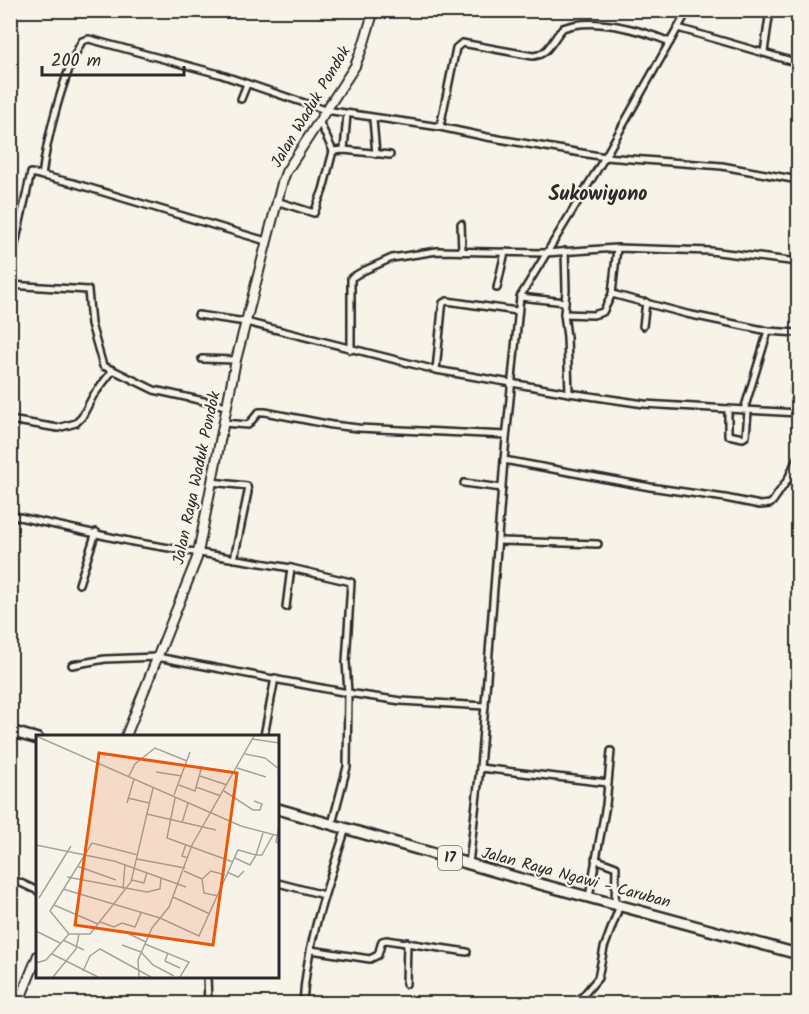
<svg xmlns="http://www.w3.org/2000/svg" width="809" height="1014" viewBox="0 0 809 1014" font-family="Kalam,sans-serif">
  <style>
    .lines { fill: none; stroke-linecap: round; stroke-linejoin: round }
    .street-casing { stroke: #2b2b2b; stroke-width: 10 }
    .secondary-casing { stroke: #2b2b2b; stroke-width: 12 }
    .highway-casing { stroke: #2b2b2b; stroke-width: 14 }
    .street { stroke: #f7f3e8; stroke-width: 5 }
    .secondary { stroke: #f7f3e8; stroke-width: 8 }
    .highway { stroke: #f7f3e8; stroke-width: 9 }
    .labels { text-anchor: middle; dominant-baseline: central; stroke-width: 4.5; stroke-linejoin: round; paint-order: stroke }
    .shield { fill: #f7f3e8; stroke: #686764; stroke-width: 1.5 }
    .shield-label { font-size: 15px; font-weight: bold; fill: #2b2b2b }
    .street-label { font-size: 16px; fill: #2b2b2b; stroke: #f7f3e8 }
    .quarter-label { font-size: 20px; font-weight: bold; fill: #2b2b2b; stroke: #f7f3e8 }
    .inset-road { fill: none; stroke: #a5a39c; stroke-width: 1.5 }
    .view { fill: #e8590c; fill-opacity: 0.15; stroke: #e8590c; stroke-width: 3 }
    .inset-edge { fill: none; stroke: #2b2b2b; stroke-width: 3 }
  </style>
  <rect width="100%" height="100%" fill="#f7f3e8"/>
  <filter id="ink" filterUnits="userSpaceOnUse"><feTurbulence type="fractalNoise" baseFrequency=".0167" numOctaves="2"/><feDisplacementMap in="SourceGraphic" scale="12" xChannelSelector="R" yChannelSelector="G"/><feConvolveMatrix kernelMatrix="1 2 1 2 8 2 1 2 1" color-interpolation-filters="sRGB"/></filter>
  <g filter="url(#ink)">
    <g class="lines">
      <!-- street casing -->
      <g class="street-casing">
        <g id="street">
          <polyline points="678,28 798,63"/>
          <polyline points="764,52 770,10"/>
          <polyline points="241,99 247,84"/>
          <polyline points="373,119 376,154"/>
          <polyline points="319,121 333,151 344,150 390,155"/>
          <path d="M440 127 456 48 462 43 533 56C550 54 552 39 563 28 593 16 641 30 670 42"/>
          <polyline points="344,150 347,114"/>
          <path d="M42 176C47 137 63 75 82 41L89 39 219 74 325 110 440 127 487 137 605 157 722 166 798 180"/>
          <polyline points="276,201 314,213 323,190 333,151"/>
          <polyline points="461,224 462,251"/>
          <polyline points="565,251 566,290 564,314 567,337 569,393"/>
          <polyline points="10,267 31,173 73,183 266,241"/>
          <polyline points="10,285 88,290 91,324 103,366 113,370 93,396 82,417 76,423 58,428 10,420"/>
          <polyline points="497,288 505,252"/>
          <polyline points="612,294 687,314 768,331 798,333"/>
          <polyline points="520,297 565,302"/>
          <polyline points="564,314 593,315 603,312 612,294 617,248"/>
          <polyline points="198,315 246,322 436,370 569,393 644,404 798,413"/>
          <polyline points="643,326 646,302"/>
          <polyline points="351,350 351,278 363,271 392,258 437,251 545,253 617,248 710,251 798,262"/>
          <polyline points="202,359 236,360"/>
          <polyline points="113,370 154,390 226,406"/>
          <polyline points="436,370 442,309 443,303 447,301 517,311"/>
          <polyline points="795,385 794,391 798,393"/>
          <polyline points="728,409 728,435 743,438 746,436 748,411"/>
          <polyline points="744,410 768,331"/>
          <polyline points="223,423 248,425 259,412 265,412 332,425 358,428 506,435"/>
          <polyline points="504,460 650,487 725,498 760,505 770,504 773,501 788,479 798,456"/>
          <polyline points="212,482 247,486 248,492 234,559"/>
          <polyline points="464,483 502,488"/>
          <polyline points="10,515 133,542 291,568 351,582 346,662 348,693 347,767 332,824"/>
          <polyline points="498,541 598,544"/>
          <polyline points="79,584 96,532"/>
          <polyline points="286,607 291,568"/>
          <polyline points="72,665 105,659 157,657 348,693 401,701 485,706"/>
          <polyline points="264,736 275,678"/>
          <polyline points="480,768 608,783"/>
          <polyline points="595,859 616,867 615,904"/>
          <polyline points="469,864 480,768 504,460 520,297 605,157 688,10"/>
          <polyline points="10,878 38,891"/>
          <polyline points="278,883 324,895"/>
          <polyline points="589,897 606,805 611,751"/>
          <polyline points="311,950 370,959 378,955 382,941 386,940 467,952"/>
          <polyline points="207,976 208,1004"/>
          <polyline points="406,984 407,942"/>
          <path d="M303 1004C306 943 328 885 346 828"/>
          <polyline points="576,1004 598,978 604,948 620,905"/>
        </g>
      </g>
      <!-- secondary casing -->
      <g class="secondary-casing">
        <g id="secondary">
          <polyline points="126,736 197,558 236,360 282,183 286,172 355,66 363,46 374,10"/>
          <polyline points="18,1004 38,955"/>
        </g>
      </g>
      <!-- highway casing -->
      <g class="highway-casing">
        <g id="highway">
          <polyline points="10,731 38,739"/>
          <polyline points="278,809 518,878 798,954"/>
        </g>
      </g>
      <!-- street -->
      <use href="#street" class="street"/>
      <!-- secondary -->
      <use href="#secondary" class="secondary"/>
      <!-- highway -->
      <use href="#highway" class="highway"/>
    </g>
  </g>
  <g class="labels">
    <!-- shield labels -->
    <rect class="shield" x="438" y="846" width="24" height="24" rx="4.5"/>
    <g class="shield-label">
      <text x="450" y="858">17</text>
    </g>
    <!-- street labels -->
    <g class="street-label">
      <text transform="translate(311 107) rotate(-59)">Jalan Waduk Pondok</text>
      <text transform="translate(197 478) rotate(-78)">Jalan Raya Waduk Pondok</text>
      <text transform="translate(576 878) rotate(15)">Jalan Raya Ngawi - Caruban</text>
    </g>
    <!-- quarter labels -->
    <g class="quarter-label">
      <text x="598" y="195">Sukowiyono</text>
    </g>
  </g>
  <!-- overview -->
  <g transform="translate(36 735)">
    <rect width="243" height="243" fill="#f7f3e8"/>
    <path class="inset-road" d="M0 1 205 91 243 101M216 4 243 8M209 19 229 23 243 34M201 33 230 42M120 37 146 41M93 41 99 29 119 13 151 26M164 41 191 50M143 50 159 56 166 31M160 52 185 61M188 56 217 75H224L226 69 218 66M138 60 154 17M92 63 113 68M139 63 131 103 197 127M91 68 98 44M111 79 180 95M146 88 152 68M243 92 240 107 243 109M150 109 146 121 152 123M0 110 78 126 150 152M199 123 214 130 220 120H226L237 100M101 124 149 133M41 131 80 145M148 136 166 144M191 137 202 142 208 136M31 142 111 157 124 154 125 142M96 145 108 148 111 137M27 154 124 183 163 201 202 115 220 120 227 98M87 154 89 129M182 161 168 158 166 144 175 136 189 140M137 162 174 179M3 163 35 111M18 170 62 189M64 187 78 192 86 188 99 192 105 178M0 196 24 208M33 199 14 176 56 108 102 120M93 199 110 207M27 205 48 215M109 209 153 227 144 242M86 210 105 217 117 230 138 241M132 218 129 226 144 233M16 219 62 242M0 228 10 225 33 199H54L95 147 117 53M47 236 54 221 64 214 115 242M17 242 40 214 43 199M103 242 102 225 116 193 133 172 156 110 218 1"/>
    <path class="view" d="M63 18 201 38 177 210 39 190Z"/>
    <rect width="243" height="243" class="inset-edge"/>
  </g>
  <!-- margin -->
  <rect width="809" height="1014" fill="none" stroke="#f7f3e8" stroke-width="36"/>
  <rect x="18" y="18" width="773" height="978" fill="none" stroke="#2b2b2b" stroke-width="2" filter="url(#ink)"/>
  <!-- scale -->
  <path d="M42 66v9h142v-9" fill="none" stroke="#2b2b2b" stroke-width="3"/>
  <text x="51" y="66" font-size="18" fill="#2b2b2b" stroke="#f7f3e8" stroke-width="4.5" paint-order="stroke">200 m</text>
</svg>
